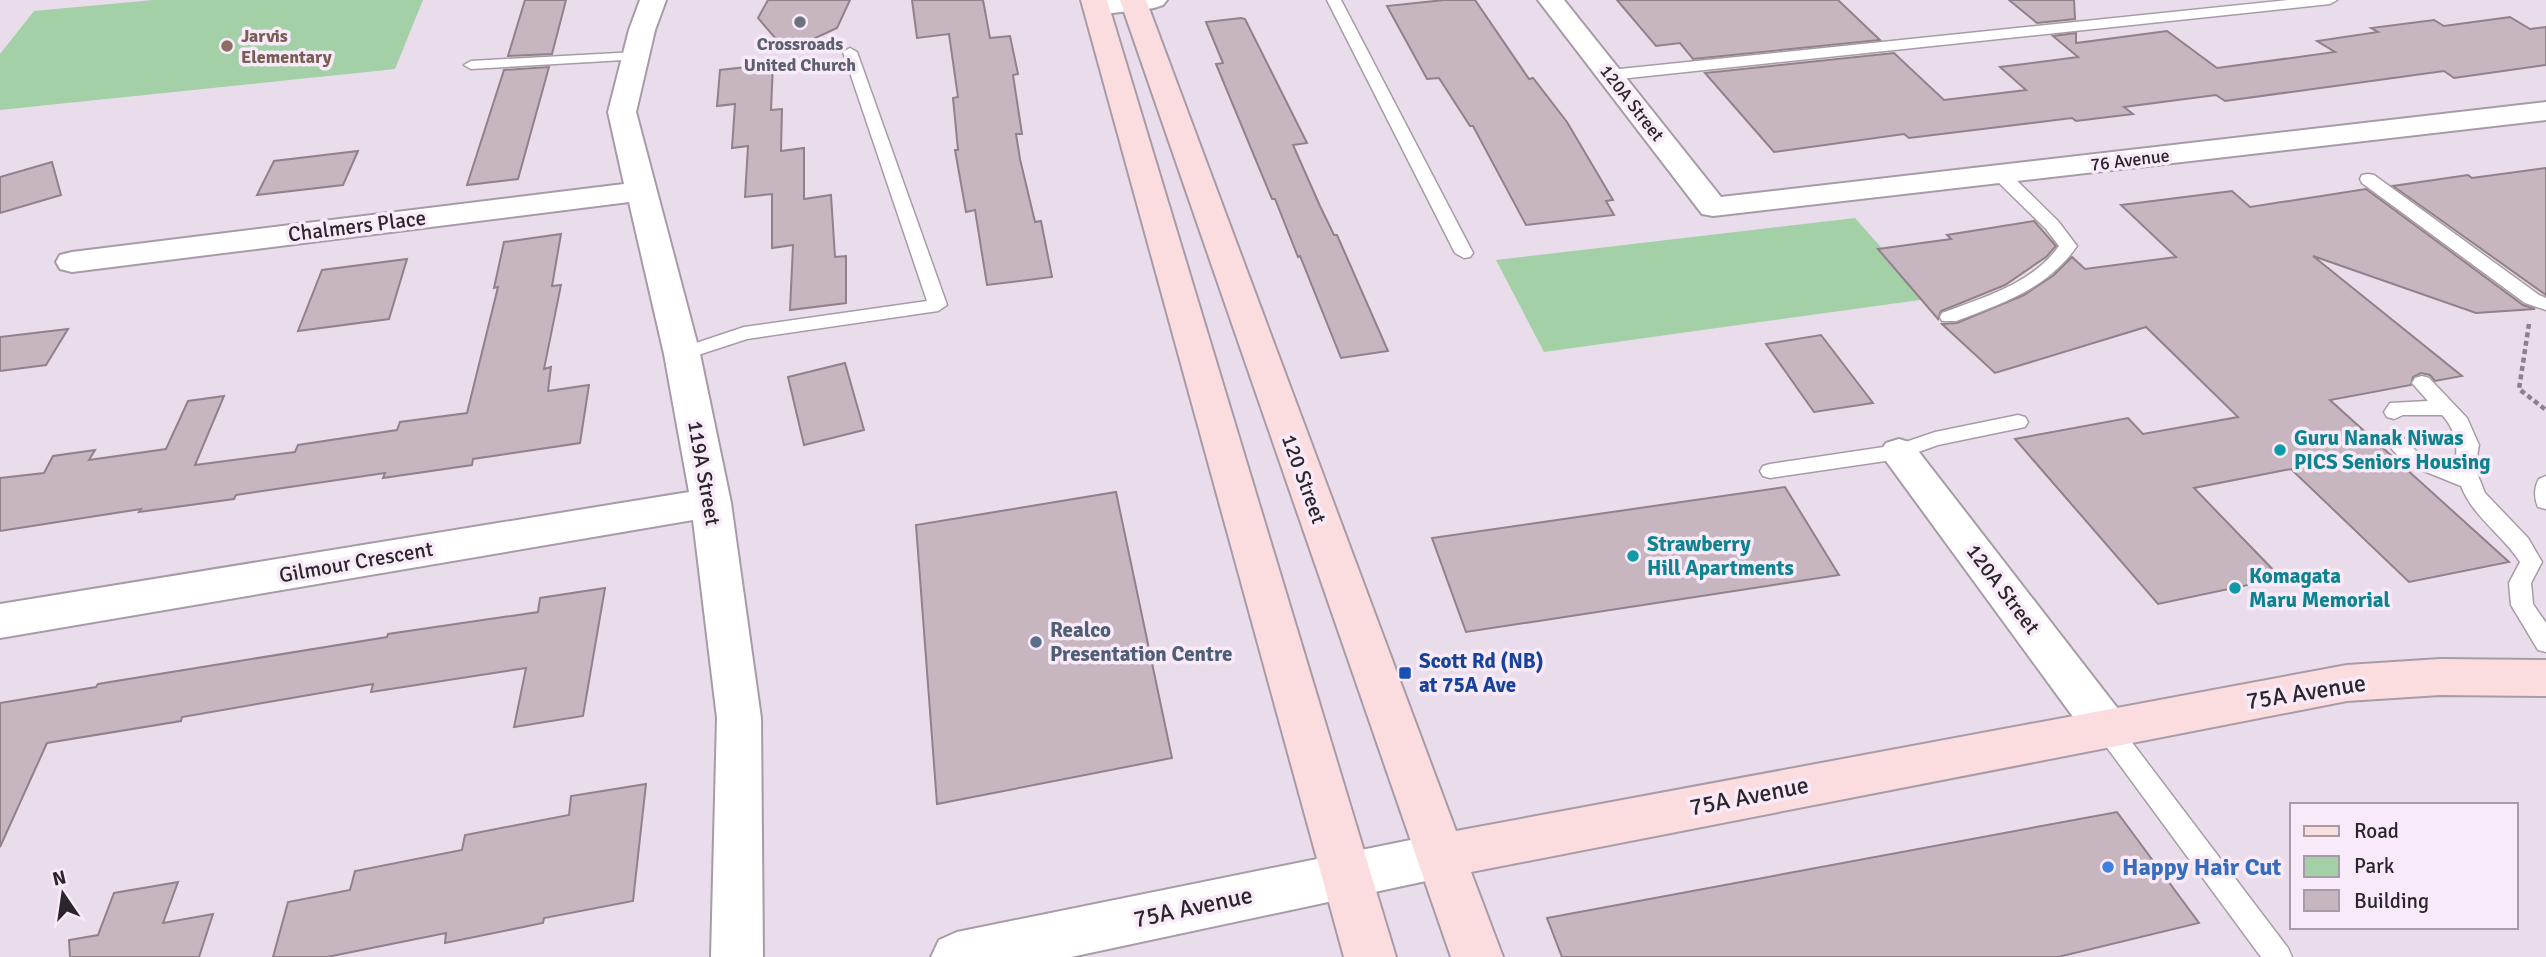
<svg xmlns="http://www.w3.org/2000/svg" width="2546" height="957" viewBox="0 0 2546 957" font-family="Signika,sans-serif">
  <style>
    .green { fill: #a3d0a7 }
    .building { fill: #c7b5bf; stroke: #918189; stroke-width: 2 }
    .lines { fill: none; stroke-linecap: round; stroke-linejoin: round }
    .lane-casing { stroke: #a89ba8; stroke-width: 3 }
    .street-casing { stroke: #a89ba8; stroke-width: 4 }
    .secondary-casing { stroke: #a89ba8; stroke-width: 4 }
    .path { stroke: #8a818a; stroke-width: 4.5; stroke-dasharray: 5 3.5; stroke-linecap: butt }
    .lane { fill: #fff; fill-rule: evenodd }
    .street { fill: #fff; fill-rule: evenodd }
    .secondary { fill: #fbdddf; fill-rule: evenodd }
    .worship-dot { fill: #6b7280; stroke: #f8eaf8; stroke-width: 2.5 }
    .education-dot { fill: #8d6e63; stroke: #f8eaf8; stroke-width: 2.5 }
    .culture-dot { fill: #0f9aa8; stroke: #f8eaf8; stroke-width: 2.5 }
    .service-dot { fill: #5c6f8a; stroke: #f8eaf8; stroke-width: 2.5 }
    .transit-dot { fill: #1a4fb4; stroke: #f8eaf8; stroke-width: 2.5 }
    .shop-dot { fill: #3f7fe0; stroke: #f8eaf8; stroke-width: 2.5 }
    .labels { text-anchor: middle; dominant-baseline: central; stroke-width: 7; stroke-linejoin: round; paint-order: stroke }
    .far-education-label { font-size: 18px; font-weight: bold; fill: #785e54; stroke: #f8eaf8; text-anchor: start }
    .far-worship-label { font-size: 18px; font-weight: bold; fill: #5b616d; stroke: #f8eaf8 }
    .far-street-label { font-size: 18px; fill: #2b262b; stroke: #f8eaf8 }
    .street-label { font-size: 21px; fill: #2b262b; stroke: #f8eaf8 }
    .culture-label { font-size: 21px; font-weight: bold; fill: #0d838f; stroke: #f8eaf8; text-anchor: start }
    .service-label { font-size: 21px; font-weight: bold; fill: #4e5e75; stroke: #f8eaf8; text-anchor: start }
    .transit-label { font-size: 21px; font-weight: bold; fill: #164399; stroke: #f8eaf8; text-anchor: start }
    .near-street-label { font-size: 24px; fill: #2b262b; stroke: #f8eaf8 }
    .near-shop-label { font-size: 24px; font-weight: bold; fill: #366cbe; stroke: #f8eaf8; text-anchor: start }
  </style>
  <rect width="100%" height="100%" fill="#eaddeb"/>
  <!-- green -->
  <g class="green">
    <polygon points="153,0 423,0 395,69 0,110 0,54 34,11"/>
    <polygon points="1855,218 1927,299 1544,352 1496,260"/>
  </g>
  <!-- building -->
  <g class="building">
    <polygon points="525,0 566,0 552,54 508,56"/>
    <polygon points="768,0 850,0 837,28 811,40 782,46 758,18"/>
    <polygon points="912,0 983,0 990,38 1010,36 1018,74 1013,75 1022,134 1016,134 1020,159 1035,222 1041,221 1052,277 987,285 975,210 966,212 955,150 958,150 953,98 958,97 949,34 917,38"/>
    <polygon points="1444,0 1475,0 1529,79 1533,78 1567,122 1613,200 1606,201 1614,215 1526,225 1473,126 1470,126 1439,78 1427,79 1387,6"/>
    <polygon points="1617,0 1838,0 1880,40 1693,59 1680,43 1656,46"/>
    <polygon points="2009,0 2074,0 2075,19 2037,23"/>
    <polygon points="2510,17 2530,29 2546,27 2546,65 2454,78 2444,71 2225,101 2216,95 2124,107 2133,114 2076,121 2072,118 1909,138 1904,134 1774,152 1705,73 1894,53 1944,100 2026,90 2000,67 2078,57 2053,36 2076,33 2076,43 2167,31 2217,68 2335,52 2317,41 2378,32 2371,28 2434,20 2444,26"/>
    <polygon points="1241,18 1245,19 1307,143 1293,145 1320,206 1334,235 1337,235 1388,351 1341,358 1300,256 1298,257 1275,199 1272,199 1216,64 1223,63 1206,22"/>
    <polygon points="773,64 771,110 782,109 781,151 804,148 804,199 831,195 835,257 846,256 846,303 790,310 793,245 772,248 772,194 745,197 748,146 732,148 735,104 717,106 720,70"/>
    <polygon points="549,67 518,179 467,185 504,70"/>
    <polygon points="358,151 343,185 257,195 274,161"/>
    <polygon points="52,162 61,195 0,213 0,177"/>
    <polygon points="2546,168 2546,295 2393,186 2468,175 2472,178"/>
    <polygon points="2366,189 2523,305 2535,309 2476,313 2313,256 2462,376 2435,381 2430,375 2421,373 2413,377 2411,385 2330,400 2509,562 2409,582 2291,469 2194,488 2281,578 2158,604 2015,439 2128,418 2143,434 2238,417 2146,327 1995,373 1942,324 1957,323 2024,295 2054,275 2072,257 2085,269 2176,257 2121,205 2232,191 2250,207"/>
    <polygon points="2034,221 2056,246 2046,257 2005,285 1941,311 1938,319 1878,249 1951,239 1947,235"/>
    <polygon points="561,234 552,286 561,285 544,369 551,367 548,391 589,385 580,443 473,459 472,465 383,478 385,473 236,495 234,499 139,512 141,509 0,531 0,478 44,473 53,456 95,450 89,460 166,449 188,401 224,396 195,465 295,452 298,445 397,430 400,422 467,413 498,287 494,288 504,242"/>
    <polygon points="407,259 389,319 298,331 322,270"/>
    <polygon points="68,329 46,365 0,371 0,337"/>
    <polygon points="1821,335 1873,403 1814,412 1766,344"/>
    <polygon points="845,363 864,430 804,445 788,377"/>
    <polygon points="1785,487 1839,575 1466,632 1432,538"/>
    <polygon points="1116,492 1172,758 937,804 916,525"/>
    <polygon points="605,588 583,716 514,727 526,668 371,692 373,684 182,717 181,721 47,743 0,847 0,703 96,687 98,684 387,637 388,634 538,612 540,598"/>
    <polygon points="646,784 633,901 544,918 543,923 445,943 446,933 327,957 273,957 288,902 350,890 355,871 462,850 465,835 569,815 571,796"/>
    <polygon points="2117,812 2199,923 2058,957 1562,957 1547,918"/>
    <polygon points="178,882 163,923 213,914 199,957 70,957 69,940 98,935 114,893"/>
  </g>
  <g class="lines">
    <!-- lane casing -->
    <g class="lane-casing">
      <g id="lane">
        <polygon points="1327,0 1341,0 1473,253 1470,257 1464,258 1455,253"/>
        <polygon points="2289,0 2337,0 2330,4 1610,80 1602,75 1610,70"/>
        <polygon points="850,48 857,52 947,305 938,311 747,339 689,358 675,358 672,354 675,350 744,327 927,301 843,52"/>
        <polygon points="636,52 643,56 641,59 471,69 464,65 471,61"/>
        <path d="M2001 170 2007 171 2058 221 2077 246C2047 289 2003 303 1956 321H1942L1940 317 1942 313C1984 297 2032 284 2059 246L2046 229 1995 179 1993 175 1995 171Z"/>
        <polygon points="2368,174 2374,175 2539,295 2546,298 2546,310 2525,303 2362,183 2360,179 2362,175"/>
        <path d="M2422 376 2429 378 2467 418 2479 445 2475 468 2485 493 2528 538 2542 562 2531 583 2533 604 2546 623V652L2538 650 2511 605 2509 583 2520 562C2503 535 2473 517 2461 486L2404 463 2385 441 2388 436H2402L2418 453 2455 467C2458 447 2457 431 2442 415H2403L2394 419 2387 417 2384 412 2390 403 2428 401 2412 383 2415 378Z"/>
        <polygon points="2018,415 2025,417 2028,422 2025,427 1938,445 1899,459 1770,478 1763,476 1760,471 1763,466 1770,464 1897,445 1935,432"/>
        <path d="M2546 476V509L2538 507C2534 498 2534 487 2539 479Z"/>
        <polygon points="2106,717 2115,720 2288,948 2292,957 2261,957 2097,734 2094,727 2097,720"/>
      </g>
    </g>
    <!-- street casing -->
    <g class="street-casing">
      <g id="street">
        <polygon points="640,0 666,0 655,30 636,112 700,354 731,503 761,718 763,957 711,957 717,718 693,520 0,638 0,604 689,492 664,354 629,202 72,272 60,269 56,262 60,255 72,252 624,184 608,112 629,30"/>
        <polygon points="1093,0 1167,0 1163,5 1154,8 1096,15 1087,13 1083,7 1087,1"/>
        <polygon points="1538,0 1564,0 1721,197 2546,102 2546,120 1713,216 1702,214"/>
        <polygon points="1899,439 1912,443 2122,714 2129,727 2122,740 2106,746 2090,740 1886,461 1880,452 1886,443"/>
        <polygon points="1440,834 1457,840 1464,856 1457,872 1440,878 1071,957 931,957 939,940 957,932"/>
      </g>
    </g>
    <!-- secondary casing -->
    <g class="secondary-casing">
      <g id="secondary">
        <polygon points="1081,0 1107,0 1396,957 1344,957"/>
        <polygon points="1120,0 1146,0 1456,831 2347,665 2440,659 2546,660 2546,696 2440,695 2347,701 1471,872 1503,957 1451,957"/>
      </g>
    </g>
    <!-- path -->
    <polyline class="path" points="2529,324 2519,389 2546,410"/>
    <!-- lane -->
    <use href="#lane" class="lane"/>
    <!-- street -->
    <use href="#street" class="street"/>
    <!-- secondary -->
    <use href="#secondary" class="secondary"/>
  </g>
  <!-- markers -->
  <circle class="worship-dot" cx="800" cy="22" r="7"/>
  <circle class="education-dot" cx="227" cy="46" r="7"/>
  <g class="culture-dot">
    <circle cx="2280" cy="450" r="7"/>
    <circle cx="1633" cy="556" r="7"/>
    <circle cx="2235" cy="588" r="7"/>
  </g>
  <circle class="service-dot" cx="1036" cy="642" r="7"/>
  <rect class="transit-dot" x="1398" y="666" width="14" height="14" rx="3.5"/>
  <circle class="shop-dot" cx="2108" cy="867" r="7"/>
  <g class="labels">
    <!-- far-education labels -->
    <g class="far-education-label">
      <text x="241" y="36">Jarvis<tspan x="241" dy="21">Elementary</tspan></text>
    </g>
    <!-- far-worship labels -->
    <g class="far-worship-label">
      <text x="800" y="44">Crossroads<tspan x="800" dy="21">United Church</tspan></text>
    </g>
    <!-- far-street labels -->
    <g class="far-street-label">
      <text transform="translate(1632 103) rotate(52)">120A Street</text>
      <text transform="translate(2130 160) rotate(-7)">76 Avenue</text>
    </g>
    <!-- street labels -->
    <g class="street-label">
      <text transform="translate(357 226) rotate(-7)">Chalmers Place</text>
      <text transform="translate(704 473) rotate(80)">119A Street</text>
      <text transform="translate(1304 479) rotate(70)">120 Street</text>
      <text transform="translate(356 562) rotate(-10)">Gilmour Crescent</text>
      <text transform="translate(2003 589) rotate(53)">120A Street</text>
    </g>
    <!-- culture labels -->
    <g class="culture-label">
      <text x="2294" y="438">Guru Nanak Niwas<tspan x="2294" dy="24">PICS Seniors Housing</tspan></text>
      <text x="1647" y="544">Strawberry<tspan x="1647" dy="24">Hill Apartments</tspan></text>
      <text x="2249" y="576">Komagata<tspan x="2249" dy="24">Maru Memorial</tspan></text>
    </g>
    <!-- service labels -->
    <g class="service-label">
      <text x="1050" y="630">Realco<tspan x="1050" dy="24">Presentation Centre</tspan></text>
    </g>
    <!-- transit labels -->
    <g class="transit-label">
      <text x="1419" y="661">Scott Rd (NB)<tspan x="1419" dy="24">at 75A Ave</tspan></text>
    </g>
    <!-- near-street labels -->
    <g class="near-street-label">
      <text transform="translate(2306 692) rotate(-9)">75A Avenue</text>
      <text transform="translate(1749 796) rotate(-11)">75A Avenue</text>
      <text transform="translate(1193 907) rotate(-12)">75A Avenue</text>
    </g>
    <!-- near-shop labels -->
    <g class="near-shop-label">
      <text x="2122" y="867">Happy Hair Cut</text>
    </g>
  </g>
  <!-- legend -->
  <rect x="2290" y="803" width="228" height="126" fill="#f8eaf8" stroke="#a69ca6" stroke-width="2"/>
  <rect x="2304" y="826" width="35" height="10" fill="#fbdddf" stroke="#a69ca6" stroke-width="2"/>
  <text x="2354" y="838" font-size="21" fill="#2b262b">Road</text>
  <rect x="2304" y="856" width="35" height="21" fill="#a3d0a7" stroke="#a69ca6" stroke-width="2"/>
  <text x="2354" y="873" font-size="21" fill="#2b262b">Park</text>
  <rect x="2304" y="890" width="35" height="21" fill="#c7b5bf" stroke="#a69ca6" stroke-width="2"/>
  <text x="2354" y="908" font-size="21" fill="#2b262b">Building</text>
  <!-- north arrow -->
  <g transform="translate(63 894) rotate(347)" stroke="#f8eaf8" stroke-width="5" paint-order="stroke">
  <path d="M0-5L12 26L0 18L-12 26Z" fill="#2b262b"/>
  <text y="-10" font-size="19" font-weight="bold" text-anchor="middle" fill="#2b262b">N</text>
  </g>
</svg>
